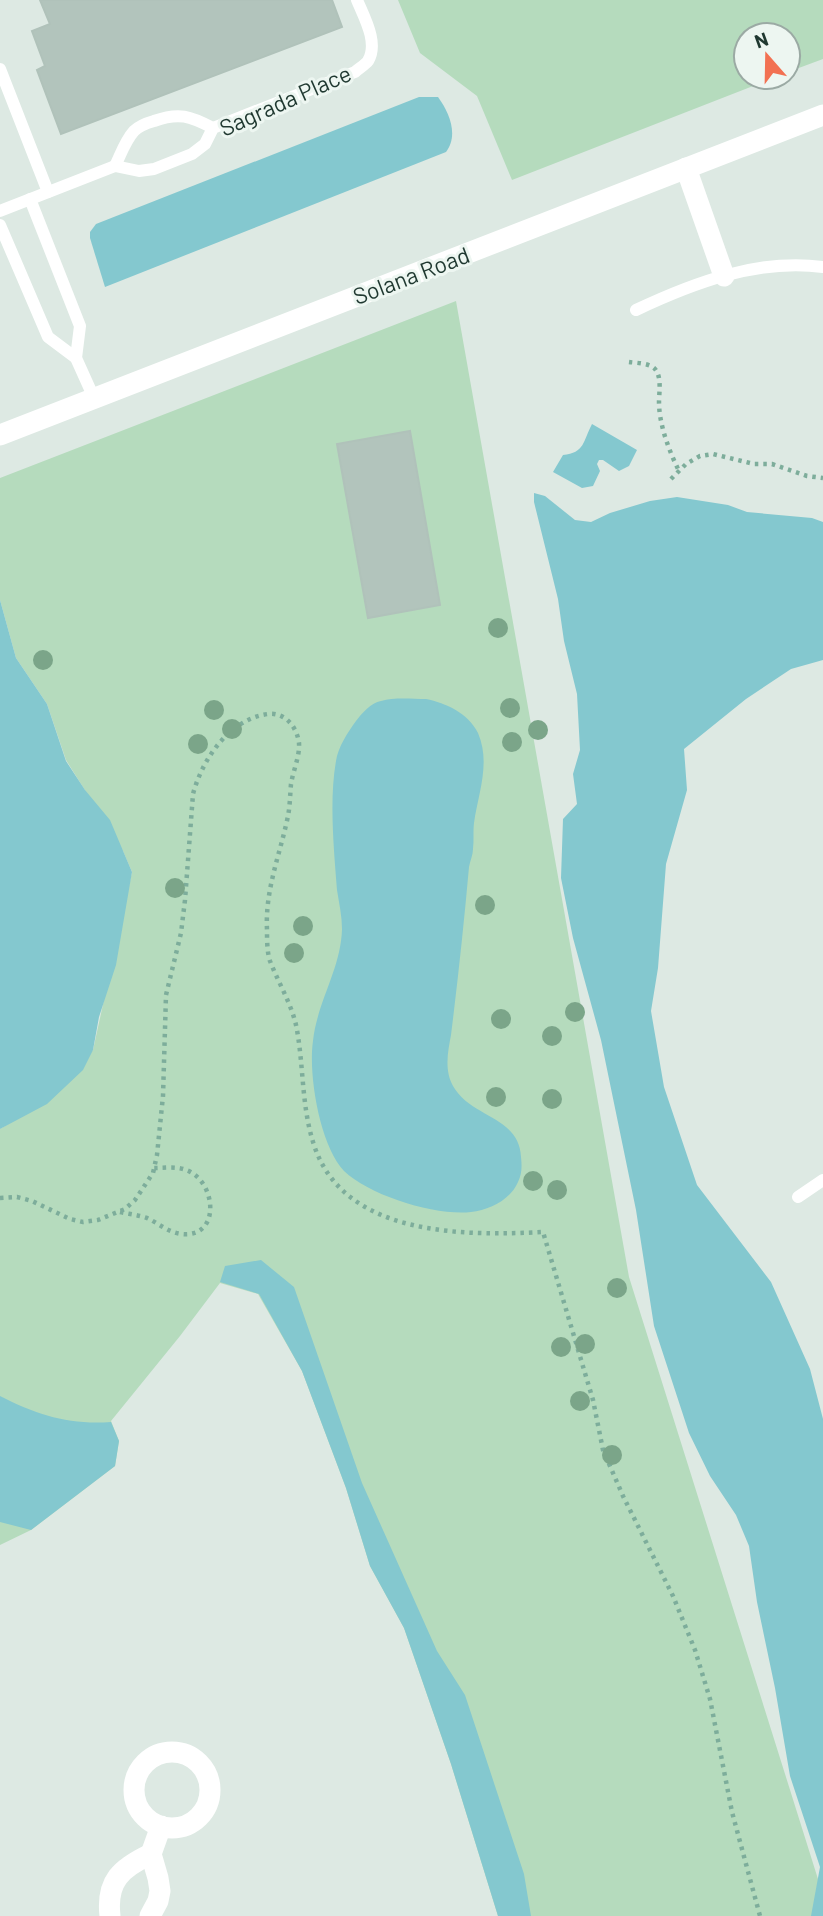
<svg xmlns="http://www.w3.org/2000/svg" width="823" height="1916" viewBox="0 0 823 1916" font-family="Barlow,sans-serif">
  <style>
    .green { fill: #b5dbbd }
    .water { fill: #84c8cf }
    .building { fill: #b2c4bc; stroke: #b0c2ba; stroke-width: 2 }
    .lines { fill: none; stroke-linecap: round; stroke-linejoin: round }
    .path { stroke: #7dad9b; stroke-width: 4.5; stroke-dasharray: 3.5 5; stroke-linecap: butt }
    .service { stroke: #fff; stroke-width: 12 }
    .minor { stroke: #fff; stroke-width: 21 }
    .tertiary { stroke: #fff; stroke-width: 21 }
    .tree { fill: #7ba589 }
    .labels { text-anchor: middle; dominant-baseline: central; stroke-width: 6; stroke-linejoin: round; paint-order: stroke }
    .street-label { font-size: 23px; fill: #1f3830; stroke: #edf6f1 }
  </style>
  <rect width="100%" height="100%" fill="#dde9e3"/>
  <!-- green -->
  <g class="green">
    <polygon points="398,0 823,0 823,59 788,72 788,35 746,35 746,77 776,77 512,180 477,96 420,53"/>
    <polygon points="456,301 629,1277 823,1895 823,1916 498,1916 451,1764 404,1628 370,1566 346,1488 302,1371 258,1294 220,1283 180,1336 111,1421 119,1441 115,1466 31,1530 0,1545 0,1129 13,1121 93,1050 132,872 123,851 66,760 47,704 16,658 0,600 0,478"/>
  </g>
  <!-- water -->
  <g class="water">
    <path d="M419 97H438C449 112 459 135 446 152L105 287 90 238V232L96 224Z"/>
    <path d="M592 424 637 450 629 466 619 471 603 460H599L597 464 600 471 593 486 582 488 553 472 563 455C585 453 583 441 592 424Z"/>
    <polygon points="534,493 545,496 575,520 591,522 610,513 650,501 677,497 728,505 747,512 812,518 823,522 823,660 791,669 746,699 684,749 687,790 666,864 658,968 651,1011 664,1087 697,1185 771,1282 810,1369 823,1419 823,1916 811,1916 820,1867 790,1776 775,1688 757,1602 749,1546 736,1515 710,1476 689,1433 654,1326 636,1210 601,1040 573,938 561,878 563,819 577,804 573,774 580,750 577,694 564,641 558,599 534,502"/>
    <polygon points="0,600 16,658 47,704 66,761 85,790 110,820 132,872 116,965 99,1017 93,1050 83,1070 47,1104 0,1129"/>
    <path d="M426 699C446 703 468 713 478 733 491 763 478 794 474 823 473 831 474 840 473 849 473 855 470 861 469 867 464 923 458 979 451 1035 448 1051 444 1070 453 1086 471 1118 519 1116 521 1157 522 1166 522 1174 518 1182 511 1199 490 1210 471 1212 436 1216 370 1196 344 1171 320 1146 308 1075 313 1041 317 1002 341 969 342 929 342 916 339 903 337 890 334 851 329 800 336 761 338 747 348 732 356 721 362 713 371 703 381 701 394 697 412 699 426 699Z"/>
    <polygon points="261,1260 294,1287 362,1483 437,1651 465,1695 524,1874 531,1916 498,1916 451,1764 404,1628 370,1566 346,1488 302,1371 259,1294 220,1282 225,1266"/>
    <path d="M0 1396C37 1415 69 1425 111 1422L119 1441 115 1466 31 1530 0 1522Z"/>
  </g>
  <!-- building -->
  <g class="building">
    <polygon points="40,0 332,0 342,27 61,134 37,70 45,66 32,31 50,24"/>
    <polygon points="410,431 440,605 368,618 337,444"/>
  </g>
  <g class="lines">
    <!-- path -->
    <g class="path">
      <path d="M629 362C636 363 650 363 655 369 662 377 659 393 659 402 659 424 669 451 679 471"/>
      <polyline points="671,479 686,464 700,456 713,454 754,464 772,464 807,476 823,478"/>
      <path d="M0 1198 17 1197 32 1201 70 1219 83 1222 98 1220 125 1209 135 1200 153 1173 157 1155 163 1096 166 995 181 933 185 900 193 794C202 760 229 719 268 714 285 712 297 727 299 743 300 756 293 771 291 784 290 795 290 806 288 816 280 855 265 889 267 930 267 940 267 952 270 961 278 982 291 1003 296 1025 304 1064 301 1106 314 1145 344 1237 465 1236 543 1232L593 1400 603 1450 623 1496 673 1596 695 1650 710 1699 732 1812 760 1916"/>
      <path d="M120 1212C129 1214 138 1215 147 1218 158 1223 169 1233 182 1234 222 1238 216 1180 186 1170 176 1166 164 1168 154 1168"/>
    </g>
    <!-- service -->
    <g class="service">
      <polyline points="0,69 48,192"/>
      <path d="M115 166C121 154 125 141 134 131 139 126 147 123 154 121 179 112 190 116 213 128"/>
      <polyline points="30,199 80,326 76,358"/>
      <path d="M0 211 115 166 139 171 154 169 192 154 205 144 213 128 355 72C358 69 365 65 368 61 379 43 364 17 357 0"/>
      <polyline points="0,225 48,337 76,358 94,398"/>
      <path d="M636 310C693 283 759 258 823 267"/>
      <polyline points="798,1197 823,1180"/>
    </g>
    <!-- minor -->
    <g class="minor">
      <polyline points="686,168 724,276"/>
      <circle cx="172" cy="1790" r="38"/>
      <path d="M110 1916C106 1881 121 1868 151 1854"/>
      <polyline points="150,1916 158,1901 160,1891 158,1878 151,1854 161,1826"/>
    </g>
    <!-- tertiary -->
    <polyline class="tertiary" points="0,435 823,115"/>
  </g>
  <!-- trees -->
  <g class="tree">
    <circle cx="498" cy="628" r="10"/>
    <circle cx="43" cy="660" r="10"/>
    <circle cx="510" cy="708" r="10"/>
    <circle cx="214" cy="710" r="10"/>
    <circle cx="232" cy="729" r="10"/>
    <circle cx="538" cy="730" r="10"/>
    <circle cx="512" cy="742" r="10"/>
    <circle cx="198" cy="744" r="10"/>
    <circle cx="175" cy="888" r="10"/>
    <circle cx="485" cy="905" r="10"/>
    <circle cx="303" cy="926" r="10"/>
    <circle cx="294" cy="953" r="10"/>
    <circle cx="575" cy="1012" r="10"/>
    <circle cx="501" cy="1019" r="10"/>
    <circle cx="552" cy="1036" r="10"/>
    <circle cx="496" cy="1097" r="10"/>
    <circle cx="552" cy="1099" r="10"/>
    <circle cx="533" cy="1181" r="10"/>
    <circle cx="557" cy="1190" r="10"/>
    <circle cx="617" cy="1288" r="10"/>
    <circle cx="585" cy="1344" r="10"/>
    <circle cx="561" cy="1347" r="10"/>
    <circle cx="580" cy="1401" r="10"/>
    <circle cx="612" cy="1455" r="10"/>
  </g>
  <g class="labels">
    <!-- street labels -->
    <g class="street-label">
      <text transform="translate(285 100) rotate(-24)">Sagrada Place</text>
      <text transform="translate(411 275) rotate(-21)">Solana Road</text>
    </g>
  </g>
  <!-- north arrow -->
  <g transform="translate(767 56) rotate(340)"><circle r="33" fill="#edf6f1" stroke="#9baaa4" stroke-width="2"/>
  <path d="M0-5L12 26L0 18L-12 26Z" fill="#f27152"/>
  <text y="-10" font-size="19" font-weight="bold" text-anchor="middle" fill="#1f3830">N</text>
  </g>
</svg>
